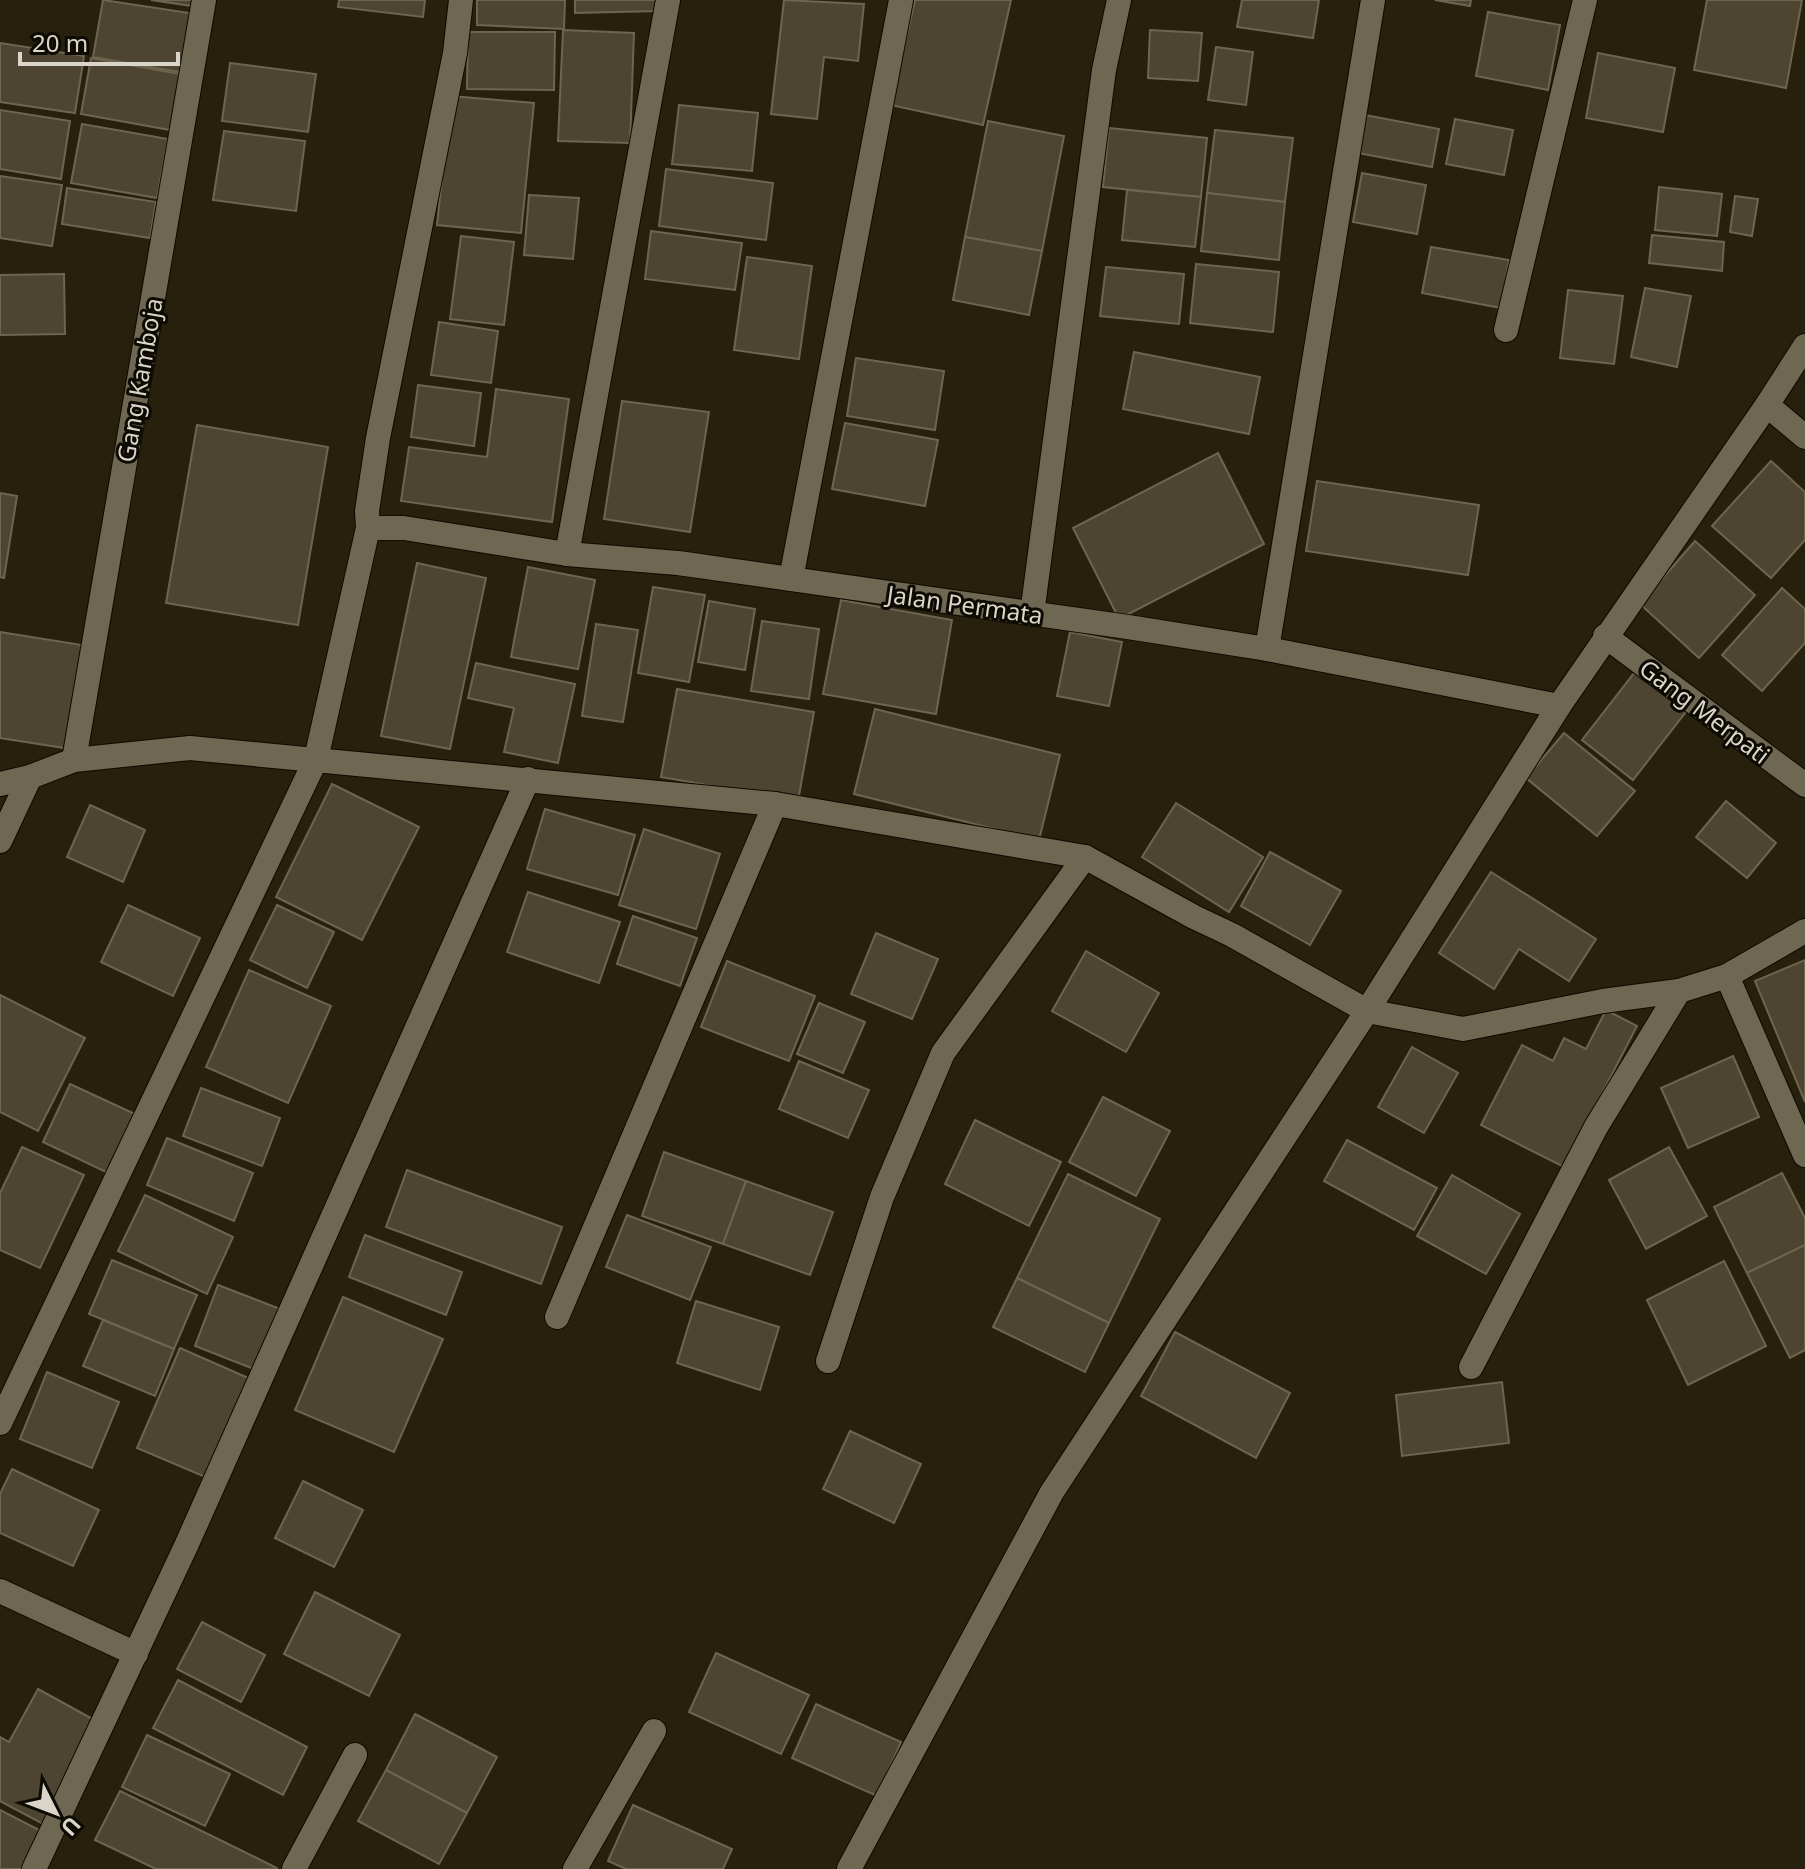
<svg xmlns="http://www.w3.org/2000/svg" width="1805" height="1869" viewBox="0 0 1805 1869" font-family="'Noto Sans',sans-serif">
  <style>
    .building { fill: #4d4531; stroke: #6d6550; stroke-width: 2 }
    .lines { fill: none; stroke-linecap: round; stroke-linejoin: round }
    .street-casing { stroke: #0f0900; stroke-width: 26 }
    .street { stroke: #6e6752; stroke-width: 24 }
    .labels { text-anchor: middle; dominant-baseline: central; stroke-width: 6; stroke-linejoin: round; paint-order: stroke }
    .street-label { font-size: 24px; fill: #d9d5c9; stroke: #0d0a04 }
  </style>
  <rect width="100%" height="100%" fill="#26200d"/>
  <!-- building -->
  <g class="building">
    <polygon points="103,0 196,14 185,73 93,57"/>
    <polygon points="151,0 192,0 192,6"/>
    <polygon points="339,0 425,0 423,17 338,7"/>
    <polygon points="477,0 565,0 564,29 477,25"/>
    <polygon points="575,0 658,0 658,11 575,13"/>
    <polygon points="784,0 864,4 858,61 824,57 817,119 771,114"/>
    <polygon points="915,0 1011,0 983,125 891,105"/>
    <polygon points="1242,0 1319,0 1313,38 1237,27"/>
    <polygon points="1435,0 1471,0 1470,6"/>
    <polygon points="1707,0 1802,0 1786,88 1694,70"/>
    <polygon points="1488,12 1560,25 1548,90 1476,76"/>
    <polygon points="563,30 634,33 630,143 558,141"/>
    <polygon points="1150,30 1202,33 1198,81 1148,78"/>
    <polygon points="468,32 555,32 554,90 467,89"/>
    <polygon points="0,43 84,56 75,113 0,102"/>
    <polygon points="1216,47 1253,52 1246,105 1208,100"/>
    <polygon points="1598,53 1675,68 1663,132 1586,118"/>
    <polygon points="91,58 180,74 170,130 81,114"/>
    <polygon points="230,63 316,74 308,132 222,121"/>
    <polygon points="451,96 534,103 521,233 437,225"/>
    <polygon points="679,105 758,113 752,171 672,164"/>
    <polygon points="0,110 70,121 61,179 0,169"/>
    <polygon points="1365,115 1439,129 1432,167 1358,153"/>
    <polygon points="1455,119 1513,130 1504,175 1446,164"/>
    <polygon points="988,121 1064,136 1042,251 965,237"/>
    <polygon points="82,124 168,139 157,198 71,183"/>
    <polygon points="1109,128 1207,138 1201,197 1103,187"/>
    <polygon points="1215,130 1293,138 1285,202 1207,193"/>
    <polygon points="224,131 305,141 296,211 213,200"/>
    <polygon points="666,169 773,183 766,240 659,226"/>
    <polygon points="1362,173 1426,185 1417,234 1353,222"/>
    <polygon points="0,176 62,185 52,246 0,238"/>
    <polygon points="1659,187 1722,194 1717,236 1655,230"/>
    <polygon points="67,188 156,202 150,238 62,224"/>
    <polygon points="1127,190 1201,197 1195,247 1122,240"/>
    <polygon points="1207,193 1285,202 1279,260 1201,251"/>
    <polygon points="529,195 579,198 573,259 524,255"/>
    <polygon points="1735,196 1758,199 1752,236 1730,232"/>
    <polygon points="651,231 742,243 735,290 645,279"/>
    <polygon points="1652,235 1724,242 1722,271 1649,263"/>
    <polygon points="461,236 514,242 504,325 450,319"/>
    <polygon points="965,237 1042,251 1029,315 953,300"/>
    <polygon points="1431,247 1509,260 1501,308 1422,293"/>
    <polygon points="747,257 812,266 799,359 734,350"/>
    <polygon points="1196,264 1279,272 1273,332 1190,323"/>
    <polygon points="1106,267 1184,274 1179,324 1100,316"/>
    <polygon points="64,274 65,334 0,335 0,275"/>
    <polygon points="1645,288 1691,296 1677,367 1631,357"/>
    <polygon points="1568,290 1623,296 1614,364 1560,358"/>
    <polygon points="439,322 498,331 491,383 431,375"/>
    <polygon points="1134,352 1260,377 1249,434 1123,409"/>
    <polygon points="856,358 944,371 935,430 847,416"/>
    <polygon points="418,385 481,393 474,446 411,437"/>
    <polygon points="496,389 569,399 552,522 401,501 409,447 487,457"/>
    <polygon points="622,401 709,412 690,532 604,519"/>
    <polygon points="845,423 938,440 925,506 832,489"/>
    <polygon points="197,425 328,447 298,625 166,603"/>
    <polygon points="1218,453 1264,544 1119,619 1073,528"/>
    <polygon points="1771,461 1805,492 1805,540 1771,578 1712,526"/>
    <polygon points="1317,481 1479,505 1468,575 1306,551"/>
    <polygon points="0,493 17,496 4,578 0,577"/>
    <polygon points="1695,541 1755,595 1699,658 1640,604"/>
    <polygon points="417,563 486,578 450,749 381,736"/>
    <polygon points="528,567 595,580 578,669 511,657"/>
    <polygon points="653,587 705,595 689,682 638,673"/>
    <polygon points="1782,588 1805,609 1805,643 1762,691 1722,655"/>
    <polygon points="841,600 952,620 936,714 823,694"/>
    <polygon points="709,601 755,609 745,670 698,662"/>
    <polygon points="762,621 819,629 809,699 751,691"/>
    <polygon points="596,624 638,630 623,722 582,716"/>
    <polygon points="0,632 88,646 71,749 0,738"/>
    <polygon points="1070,632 1122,642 1109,706 1057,696"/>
    <polygon points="476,663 575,684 558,763 504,752 514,708 468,698"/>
    <polygon points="1638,668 1689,708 1633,780 1582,740"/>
    <polygon points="677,689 814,712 798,801 661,777"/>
    <polygon points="875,709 1060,755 1039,840 854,794"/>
    <polygon points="1564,733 1635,791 1597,836 1526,778"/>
    <polygon points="332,784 419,827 362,940 276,897"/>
    <polygon points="1726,801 1776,843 1747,878 1696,837"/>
    <polygon points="1176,803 1263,857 1229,912 1142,857"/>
    <polygon points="90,805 145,830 123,882 67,857"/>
    <polygon points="545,809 635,835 618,895 527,869"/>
    <polygon points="644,829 720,854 696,929 619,905"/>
    <polygon points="1270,852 1341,891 1310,945 1241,906"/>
    <polygon points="1491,872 1596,939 1569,981 1519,949 1494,989 1439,953"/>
    <polygon points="528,892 620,922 599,983 507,952"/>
    <polygon points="128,905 200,938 173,996 101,962"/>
    <polygon points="277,905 334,932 307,988 250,960"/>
    <polygon points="633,916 697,938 680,986 617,964"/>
    <polygon points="876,933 938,959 912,1019 851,994"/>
    <polygon points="1086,951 1159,993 1126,1052 1052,1011"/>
    <polygon points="1805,960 1805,1102 1755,981"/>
    <polygon points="727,961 815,996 789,1061 701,1027"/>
    <polygon points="249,970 331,1006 288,1103 206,1067"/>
    <polygon points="0,995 85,1038 38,1131 0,1112"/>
    <polygon points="819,1003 865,1022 843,1073 797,1054"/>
    <polygon points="1606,1010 1637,1026 1564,1167 1481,1125 1522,1045 1553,1061 1564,1038 1586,1049"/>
    <polygon points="1412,1047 1458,1073 1424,1133 1378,1107"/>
    <polygon points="1733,1056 1759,1117 1688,1148 1661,1088"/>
    <polygon points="799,1061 869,1090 848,1138 779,1109"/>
    <polygon points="70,1084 135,1114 108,1173 43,1142"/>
    <polygon points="201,1088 280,1118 262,1166 183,1136"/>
    <polygon points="1103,1097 1170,1131 1136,1196 1069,1162"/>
    <polygon points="975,1120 1061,1162 1029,1226 945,1184"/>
    <polygon points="167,1138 253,1173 234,1221 147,1185"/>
    <polygon points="1347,1140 1437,1188 1414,1230 1324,1181"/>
    <polygon points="22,1147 84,1175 40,1268 0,1250 0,1193"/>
    <polygon points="1669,1147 1707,1216 1646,1249 1609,1180"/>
    <polygon points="664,1152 746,1181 723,1244 642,1216"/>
    <polygon points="407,1170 562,1227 541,1284 386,1227"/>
    <polygon points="1782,1173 1805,1218 1805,1245 1747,1273 1714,1207"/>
    <polygon points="1068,1174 1160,1219 1109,1323 1017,1278"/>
    <polygon points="1452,1175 1520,1214 1486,1274 1417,1236"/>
    <polygon points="746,1181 833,1212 810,1275 723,1244"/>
    <polygon points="145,1195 233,1237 207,1294 118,1251"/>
    <polygon points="627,1215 711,1247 690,1300 606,1267"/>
    <polygon points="365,1235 462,1272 446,1315 349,1277"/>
    <polygon points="1805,1245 1805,1350 1790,1358 1747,1273"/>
    <polygon points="112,1260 197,1295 174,1349 89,1314"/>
    <polygon points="1724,1261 1766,1346 1688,1385 1647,1300"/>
    <polygon points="1017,1278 1109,1323 1085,1372 993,1327"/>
    <polygon points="218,1285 283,1310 259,1371 195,1346"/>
    <polygon points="343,1297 443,1339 394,1452 295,1410"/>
    <polygon points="696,1301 779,1327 760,1390 677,1363"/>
    <polygon points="103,1320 174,1349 155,1396 83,1366"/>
    <polygon points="1175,1332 1290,1393 1256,1458 1141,1396"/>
    <polygon points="180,1348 253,1380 210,1479 137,1448"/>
    <polygon points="47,1372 119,1402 92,1468 20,1439"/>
    <polygon points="1502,1382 1509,1443 1402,1456 1396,1395"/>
    <polygon points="850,1431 921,1464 894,1523 823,1489"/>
    <polygon points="12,1469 99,1510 73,1566 0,1533 0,1494"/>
    <polygon points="303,1481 363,1510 334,1567 275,1538"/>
    <polygon points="315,1592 400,1635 369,1696 284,1654"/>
    <polygon points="202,1622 265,1655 241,1702 177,1669"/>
    <polygon points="716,1653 809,1695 781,1754 689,1712"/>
    <polygon points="178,1680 307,1747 283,1795 153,1728"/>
    <polygon points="38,1689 98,1722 43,1824 0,1801 0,1737 9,1742"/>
    <polygon points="816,1704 901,1742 877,1796 792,1758"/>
    <polygon points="415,1714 497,1757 467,1813 386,1770"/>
    <polygon points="147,1735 230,1774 205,1826 122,1787"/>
    <polygon points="386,1770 467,1813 439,1864 358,1821"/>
    <polygon points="120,1791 277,1868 277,1869 156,1869 95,1840"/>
    <polygon points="633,1805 732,1849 723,1869 626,1869 608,1861"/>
    <polygon points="0,1810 41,1831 21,1869 0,1869"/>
  </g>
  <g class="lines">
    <!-- street casing -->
    <g class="street-casing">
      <g id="street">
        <polyline points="1506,330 1585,0"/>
        <polyline points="1767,405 1805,437"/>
        <polyline points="368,528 404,528 567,554 678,563 1128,627 1267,649 1559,706"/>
        <polyline points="567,554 668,0"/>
        <polyline points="791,579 901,0"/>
        <polyline points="1032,614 1104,70 1119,0"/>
        <polyline points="1605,636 1805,785"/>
        <polyline points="1267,649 1373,0"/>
        <polyline points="74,760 204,0"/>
        <polyline points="0,784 30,777 74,760 190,748 775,804 1085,857 1194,917 1232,935 1367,1011 1463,1029 1603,1001 1679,991 1727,976 1805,931"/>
        <polyline points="0,841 30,777"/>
        <polyline points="1727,976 1805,1155"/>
        <polyline points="557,1317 775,804"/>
        <polyline points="828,1361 882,1197 943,1053 1085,857"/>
        <polyline points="1471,1367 1596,1127 1679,991"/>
        <polyline points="0,1423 316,759 368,528 367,511 378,438 455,53 461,0"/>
        <polyline points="0,1591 136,1654"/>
        <polyline points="34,1869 186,1546 528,779"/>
        <polyline points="294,1869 355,1755"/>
        <polyline points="575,1869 654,1731"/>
        <polyline points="849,1869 1052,1492 1367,1011 1559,706 1767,405 1805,346"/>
      </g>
    </g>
    <!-- street -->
    <use href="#street" class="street"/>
  </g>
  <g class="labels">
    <!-- street labels -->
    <g class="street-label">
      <text transform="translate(139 380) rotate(-80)">Gang Kamboja</text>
      <text transform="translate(965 604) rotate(8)">Jalan Permata</text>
      <text transform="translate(1705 711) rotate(37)">Gang Merpati</text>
    </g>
  </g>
  <!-- north arrow -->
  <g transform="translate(56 1813) rotate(132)" stroke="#0d0a04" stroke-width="6" paint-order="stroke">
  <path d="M0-6L14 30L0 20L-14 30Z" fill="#d9d5c9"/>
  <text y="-12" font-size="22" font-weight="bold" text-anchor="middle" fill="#d9d5c9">U</text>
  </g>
  <!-- scale -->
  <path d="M20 52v12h158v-12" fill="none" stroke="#d9d5c9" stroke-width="4"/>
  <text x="32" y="52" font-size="24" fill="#d9d5c9" stroke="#0d0a04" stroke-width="6" paint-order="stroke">20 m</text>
</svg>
